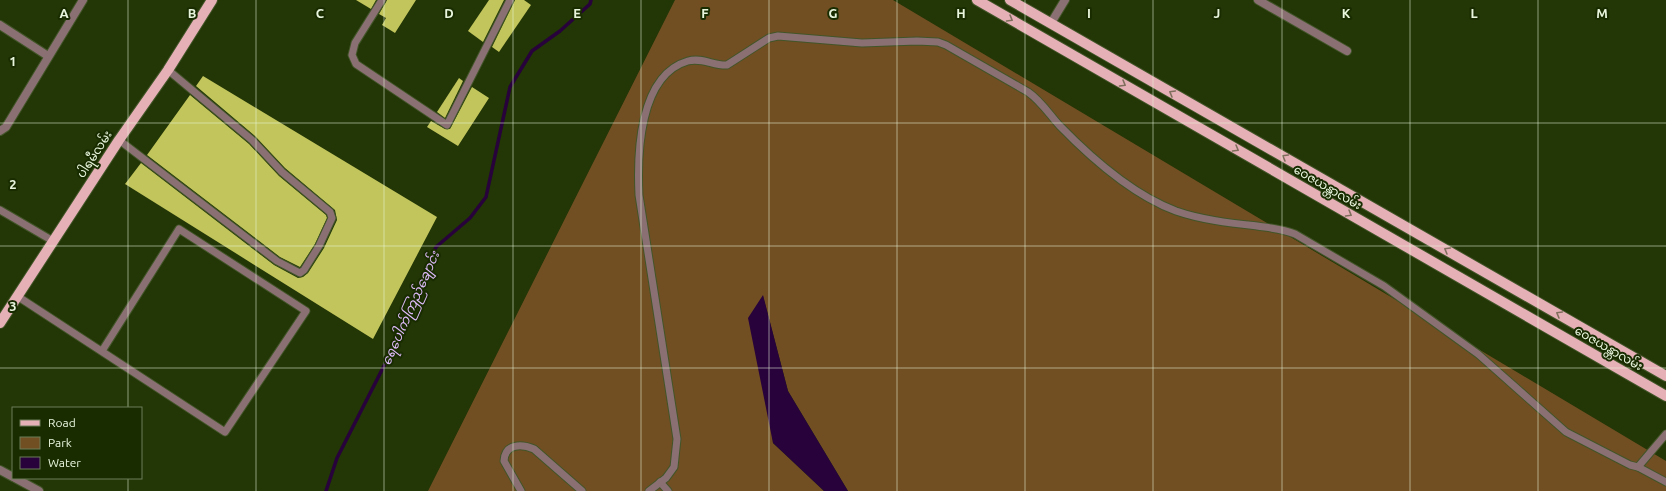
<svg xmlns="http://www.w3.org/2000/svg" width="1666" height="491" viewBox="0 0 1666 491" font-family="Ubuntu,'Noto Sans Myanmar',sans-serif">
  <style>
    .green { fill: #724f23 }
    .water { fill: #27023b }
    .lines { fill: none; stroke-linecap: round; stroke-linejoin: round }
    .stream { stroke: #27023b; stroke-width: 3.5 }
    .building { fill: #c2c55c }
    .lane-casing { stroke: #425528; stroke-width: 9 }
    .street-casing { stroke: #425528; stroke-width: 10 }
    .primary-casing { stroke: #425528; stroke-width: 12 }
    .lane { stroke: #8a7073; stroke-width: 7 }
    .street { stroke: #8a7073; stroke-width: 8 }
    .primary { stroke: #e6b0b7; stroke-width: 10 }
    .oneway { stroke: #7f6e5c }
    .grid { fill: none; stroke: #e9f6dd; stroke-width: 1; stroke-opacity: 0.55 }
    .labels { text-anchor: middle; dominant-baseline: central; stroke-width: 4; stroke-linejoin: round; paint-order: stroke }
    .street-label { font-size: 12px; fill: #e9f6dd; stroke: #182c00 }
    .water-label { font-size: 13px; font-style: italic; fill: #e0bcfc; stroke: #182c00 }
    .grid-label { font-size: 13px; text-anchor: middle; font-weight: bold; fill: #e9f6dd; stroke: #182c00; stroke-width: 4; stroke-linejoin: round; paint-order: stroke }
  </style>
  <rect width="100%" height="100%" fill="#223606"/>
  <!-- green -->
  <polygon class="green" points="675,0 893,0 1666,461 1666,491 848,491 788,391 763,296 773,443 824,491 428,491"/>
  <!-- water -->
  <polygon class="water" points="763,295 788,391 848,491 824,491 773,443 748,318"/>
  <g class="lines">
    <!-- stream -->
    <polyline class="stream" points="326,491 337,458 387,360 436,247 470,218 486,197 510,87 532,51 560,31 590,4 591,0"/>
  </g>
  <!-- building -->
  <g class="building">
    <polygon points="356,0 376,0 371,9"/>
    <polygon points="387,0 416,0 395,33 382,25 386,18 379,14"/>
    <polygon points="489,0 504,0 483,42 468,31"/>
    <polygon points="515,0 524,0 531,5 499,52 492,47"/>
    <polygon points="203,76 437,217 373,339 125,184 141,163 274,265 298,278 303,277 308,273 324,248 337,220 335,210 285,168 255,136 196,86"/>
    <polygon points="459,78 463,81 445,118 437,112"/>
    <polygon points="472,87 489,98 458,146 427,127 431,121 445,129 450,129"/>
    <polygon points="190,95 249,144 279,176 326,215 327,218 315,244 300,267 280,257 147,155"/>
  </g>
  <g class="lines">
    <!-- lane casing -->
    <g class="lane-casing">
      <g id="lane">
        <polyline points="382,0 355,43 352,55 356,64 447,125 510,0"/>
        <polyline points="119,140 277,261 300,273 304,270 319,246 332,218 330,212 282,172 252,140 168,70"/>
        <polyline points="0,210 53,241"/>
        <polyline points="17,296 225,432 306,311 179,229 102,351"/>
        <polyline points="1638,467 1666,482"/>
        <polyline points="660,482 668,491"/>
        <path d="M521 491 504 461C505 443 522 444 534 449L582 491"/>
        <path d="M649 491 666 478 674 467 677 439 639 195C637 154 639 75 688 61 702 57 714 66 727 65L769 38 778 36 862 43 917 41 938 42 946 45 1028 92C1041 101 1049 114 1059 125 1091 158 1133 195 1176 211 1202 220 1230 223 1257 226 1270 228 1283 229 1295 234L1384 286 1478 354 1566 432 1630 465 1638 467 1666 434"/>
      </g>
    </g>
    <!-- street casing -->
    <g class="street-casing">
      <g id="street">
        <polyline points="1258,0 1347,51"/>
        <polyline points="1051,23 1065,0"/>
        <polyline points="0,25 48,56"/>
        <polyline points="0,131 6,127 83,0"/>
        <polyline points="0,470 13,477"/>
        <polyline points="15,478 39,491"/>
      </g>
    </g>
    <!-- primary casing -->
    <g class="primary-casing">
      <g id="primary">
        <polyline points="977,0 1666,396"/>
        <polyline points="1010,0 1666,376"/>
        <polyline points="0,323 119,140 168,70 212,0"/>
      </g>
    </g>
    <!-- lane -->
    <use href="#lane" class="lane"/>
    <!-- street -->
    <use href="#street" class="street"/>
    <!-- primary -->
    <use href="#primary" class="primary"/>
  </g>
  <!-- one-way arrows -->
  <defs><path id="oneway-chevron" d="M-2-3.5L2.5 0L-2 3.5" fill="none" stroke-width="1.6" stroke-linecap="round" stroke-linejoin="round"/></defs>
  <g class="oneway">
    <use href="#oneway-chevron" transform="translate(1010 19) rotate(30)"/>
    <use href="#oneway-chevron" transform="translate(1123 84) rotate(30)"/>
    <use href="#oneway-chevron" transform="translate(1172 93) rotate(-150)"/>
    <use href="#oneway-chevron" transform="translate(1236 149) rotate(30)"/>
    <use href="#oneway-chevron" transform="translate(1285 157) rotate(-150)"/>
    <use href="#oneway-chevron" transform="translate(1349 214) rotate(30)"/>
    <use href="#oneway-chevron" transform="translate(1447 250) rotate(-150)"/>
    <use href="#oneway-chevron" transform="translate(1559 314) rotate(-150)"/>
  </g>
  <!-- grid -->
  <path class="grid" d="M128 0V408M256 0V491M384 0V491M513 0V491M641 0V491M769 0V491M897 0V491M1025 0V491M1153 0V491M1282 0V491M1410 0V491M1538 0V491M0 123H1666M0 246H1666M0 368H1666M128 478V491"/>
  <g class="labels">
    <!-- street labels -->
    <g class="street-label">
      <text transform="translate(94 154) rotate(-57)">ပါရမီလမ်း</text>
      <text transform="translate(1328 187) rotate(30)">ဝေဇယန္တာလမ်း</text>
      <text transform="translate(1609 348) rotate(30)">ဝေဇယန္တာလမ်း</text>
    </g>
    <!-- water labels -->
    <g class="water-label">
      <text transform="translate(410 308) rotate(-66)">ရေပေါက်ကြည်ချောင်း</text>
    </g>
  </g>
  <g class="grid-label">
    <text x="64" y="18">A</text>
    <text x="192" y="18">B</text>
    <text x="320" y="18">C</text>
    <text x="449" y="18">D</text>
    <text x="577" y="18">E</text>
    <text x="705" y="18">F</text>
    <text x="833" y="18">G</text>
    <text x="961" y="18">H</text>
    <text x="1089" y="18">I</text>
    <text x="1217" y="18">J</text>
    <text x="1346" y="18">K</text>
    <text x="1474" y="18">L</text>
    <text x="1602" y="18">M</text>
    <text x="13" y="66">1</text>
    <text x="13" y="189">2</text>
    <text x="13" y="311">3</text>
  </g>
  <!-- legend -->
  <rect x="12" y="407" width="130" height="72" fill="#182c00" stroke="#6c7d58"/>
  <rect x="20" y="420" width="20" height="6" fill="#e6b0b7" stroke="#6c7d58"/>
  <text x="48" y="427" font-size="12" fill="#e9f6dd">Road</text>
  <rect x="20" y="437" width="20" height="12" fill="#724f23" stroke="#6c7d58"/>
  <text x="48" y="447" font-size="12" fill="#e9f6dd">Park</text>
  <rect x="20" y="457" width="20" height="12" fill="#27023b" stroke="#6c7d58"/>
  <text x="48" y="467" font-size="12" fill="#e9f6dd">Water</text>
</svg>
